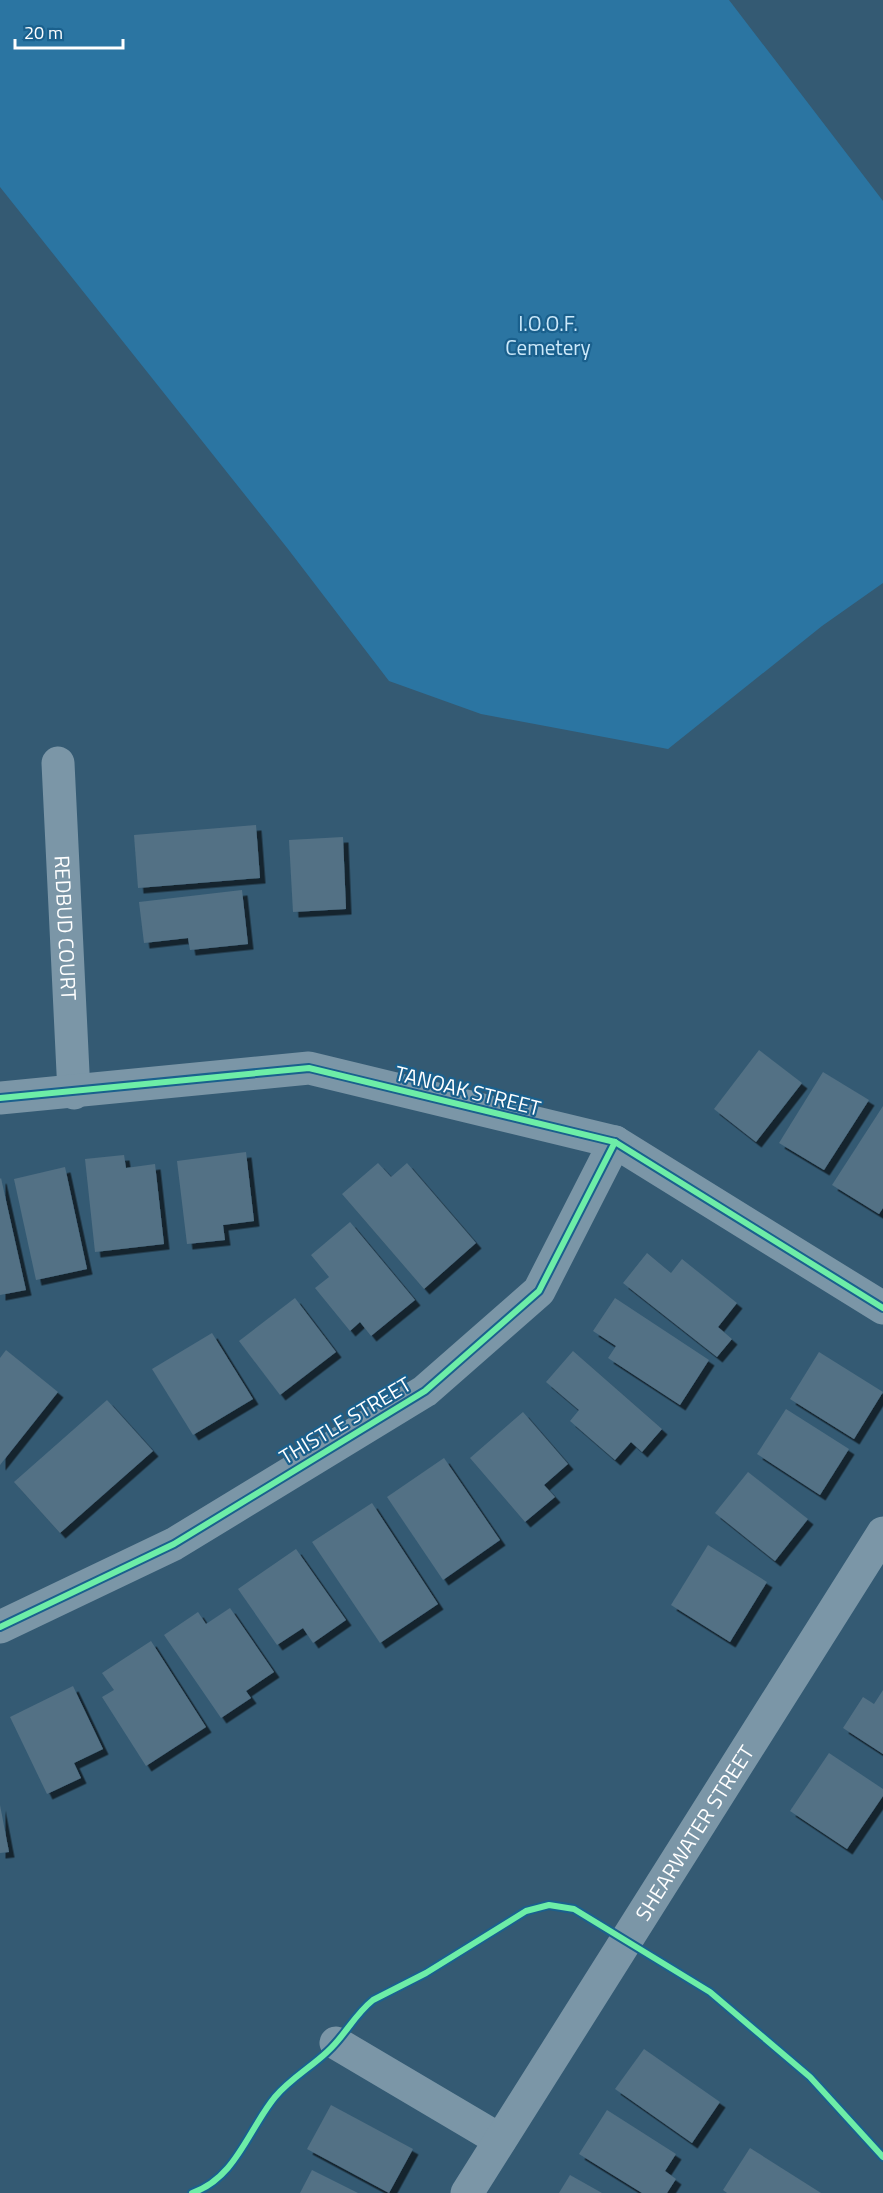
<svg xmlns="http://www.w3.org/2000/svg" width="883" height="2193" viewBox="0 0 883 2193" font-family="'Titillium Web',sans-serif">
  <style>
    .green { fill: #2b75a2 }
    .building { fill: #537185; filter: url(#shadow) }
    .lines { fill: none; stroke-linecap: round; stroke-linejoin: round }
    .minor { stroke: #7b96a7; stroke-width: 33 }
    .cycleway-casing { stroke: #1a608d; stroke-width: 10 }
    .cycleway { stroke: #6deda7; stroke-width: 6 }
    .labels { text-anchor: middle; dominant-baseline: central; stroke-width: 4.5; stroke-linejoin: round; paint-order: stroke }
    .park-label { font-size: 21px; fill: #cce9fa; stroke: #1a608d }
    .street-label { font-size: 21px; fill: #fff; stroke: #1a608d }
  </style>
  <defs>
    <filter id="shadow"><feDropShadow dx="5.5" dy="5.5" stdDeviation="0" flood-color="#0009"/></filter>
  </defs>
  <rect width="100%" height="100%" fill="#345a73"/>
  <!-- green -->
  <polygon class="green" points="0,0 729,0 883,201 883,583 822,626 668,749 481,714 389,681 288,549 0,187"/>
  <!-- building -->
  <g class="building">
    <polygon points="256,825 260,878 138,888 134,835"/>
    <polygon points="343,837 346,909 293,912 289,840"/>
    <polygon points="242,890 248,944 190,950 188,938 144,943 139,902"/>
    <polygon points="759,1050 802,1083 756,1142 714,1109"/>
    <polygon points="823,1072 869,1100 824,1170 779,1143"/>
    <polygon points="883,1106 883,1208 879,1214 832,1185"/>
    <polygon points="246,1152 254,1221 223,1225 225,1240 187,1244 177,1161"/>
    <polygon points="124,1155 126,1168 155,1164 164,1244 95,1252 85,1159"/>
    <polygon points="378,1163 391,1177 407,1163 476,1243 424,1289 342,1194"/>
    <polygon points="65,1167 87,1269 36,1280 14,1179"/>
    <polygon points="1,1178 26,1290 0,1295 0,1179"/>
    <polygon points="350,1222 415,1300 371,1336 360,1322 350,1331 315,1288 329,1277 311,1255"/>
    <polygon points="647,1253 671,1273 682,1259 737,1303 718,1327 732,1339 717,1357 623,1283"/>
    <polygon points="295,1298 336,1352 280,1395 239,1341"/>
    <polygon points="615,1298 709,1360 680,1405 608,1358 616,1346 593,1331"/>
    <polygon points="212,1333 253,1399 193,1435 152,1369"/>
    <polygon points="6,1350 58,1392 0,1465 0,1358"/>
    <polygon points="573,1351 662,1429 642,1452 631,1442 615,1460 570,1421 579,1410 546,1382"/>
    <polygon points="819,1352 883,1392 854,1439 790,1399"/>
    <polygon points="107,1400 153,1451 60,1533 14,1482"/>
    <polygon points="786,1409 849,1449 820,1495 757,1454"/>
    <polygon points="523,1412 568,1464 544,1485 555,1497 525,1522 470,1458"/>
    <polygon points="444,1458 500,1540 443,1580 387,1497"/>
    <polygon points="748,1472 808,1519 775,1561 715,1513"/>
    <polygon points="372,1503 438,1604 380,1643 312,1542"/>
    <polygon points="708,1545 767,1582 730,1642 671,1605"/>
    <polygon points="296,1549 346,1620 313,1643 303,1628 277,1645 238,1589"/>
    <polygon points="230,1608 274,1672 246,1691 251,1698 221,1718 164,1635 198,1612 206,1624"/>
    <polygon points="151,1641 206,1727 146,1766 102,1697 114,1690 102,1673"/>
    <polygon points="73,1686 103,1749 74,1763 81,1778 47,1794 10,1717"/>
    <polygon points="883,1690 883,1754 843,1728 863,1697 874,1704"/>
    <polygon points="829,1753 883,1789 883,1796 847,1849 790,1811"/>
    <polygon points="0,1805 9,1852 0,1853"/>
    <polygon points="644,2049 720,2102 692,2143 615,2089"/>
    <polygon points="331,2105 413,2149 389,2193 307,2149"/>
    <polygon points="607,2110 676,2154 665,2171 676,2179 667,2193 642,2193 579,2154"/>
    <polygon points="750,2148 821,2193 727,2193 723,2190"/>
    <polygon points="312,2170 358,2193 300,2193"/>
    <polygon points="570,2175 602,2193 559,2193"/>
  </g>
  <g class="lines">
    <!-- minor -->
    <g class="minor">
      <path id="s1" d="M58 763 74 1093"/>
      <polyline points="0,1098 309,1068 615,1142 883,1308"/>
      <polyline points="0,1627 174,1544 425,1391 539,1291 615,1142"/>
      <polyline points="336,2043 500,2140"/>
      <path id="s2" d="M467 2193 883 1533"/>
    </g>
    <!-- cycleway casing -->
    <g class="cycleway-casing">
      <g id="cycleway">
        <polyline points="0,1098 309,1068 615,1142 883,1308"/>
        <polyline points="0,1627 174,1544 425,1391 539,1291 615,1142"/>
        <path d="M192 2193C236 2178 248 2130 275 2097 290 2079 310 2068 327 2052 345 2036 354 2015 373 2000L426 1973 526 1911 549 1905 574 1909 710 1992 810 2077 883 2157"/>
      </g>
    </g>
    <!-- cycleway -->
    <use href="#cycleway" class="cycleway"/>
  </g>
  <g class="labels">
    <!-- park labels -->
    <g class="park-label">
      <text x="548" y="323">I.O.O.F.<tspan x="548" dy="24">Cemetery</tspan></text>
    </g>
    <!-- street labels -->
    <g class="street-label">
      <text stroke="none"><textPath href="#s1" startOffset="165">REDBUD COURT</textPath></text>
      <text transform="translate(468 1090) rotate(14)">TANOAK STREET</text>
      <text transform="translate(345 1420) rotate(-31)">THISTLE STREET</text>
      <text stroke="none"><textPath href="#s2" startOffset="426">SHEARWATER STREET</textPath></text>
    </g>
  </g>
  <!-- scale -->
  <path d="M15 39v9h108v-9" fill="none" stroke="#ffffff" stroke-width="3"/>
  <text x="24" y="39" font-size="18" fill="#ffffff" stroke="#1a608d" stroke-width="4.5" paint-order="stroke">20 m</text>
</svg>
